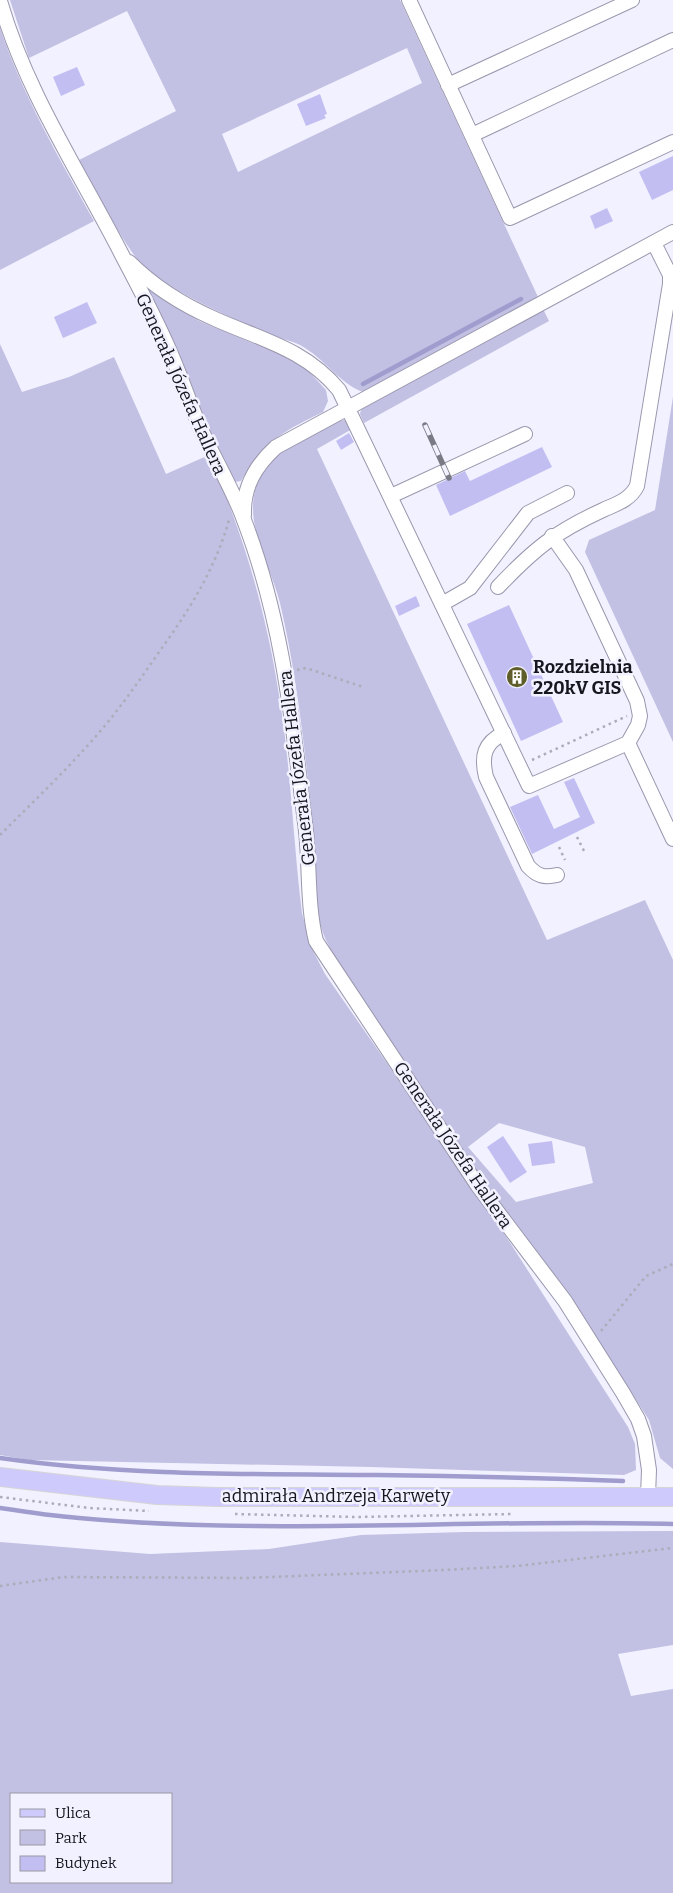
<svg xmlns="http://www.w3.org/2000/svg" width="673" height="1893" viewBox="0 0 673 1893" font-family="Bitter,serif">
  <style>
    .green { fill: #c2c0e3; fill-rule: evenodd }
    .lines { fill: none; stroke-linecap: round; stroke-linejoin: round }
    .stream { stroke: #a09cce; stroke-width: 4.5 }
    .building { fill: #c2bef2 }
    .minor-casing { stroke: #9997ad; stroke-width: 16 }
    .major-casing { stroke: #d5d5d6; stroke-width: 20 }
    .path { stroke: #adacb9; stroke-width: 2.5; stroke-dasharray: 2.5 4; stroke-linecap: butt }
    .minor { stroke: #fff; stroke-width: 14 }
    .major { stroke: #cfcafc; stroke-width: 18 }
    .rail-casing { stroke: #7a7a85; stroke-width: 5.5 }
    .rail { stroke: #f1f1ff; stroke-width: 4; stroke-dasharray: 11; stroke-linecap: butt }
    .labels { text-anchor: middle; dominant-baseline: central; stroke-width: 5; stroke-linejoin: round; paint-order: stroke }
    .street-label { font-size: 18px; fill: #17161e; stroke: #f1f1ff }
    .poi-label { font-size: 18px; font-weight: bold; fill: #17161e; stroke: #f1f1ff; text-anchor: start }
  </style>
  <rect width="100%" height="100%" fill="#f1f1ff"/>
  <!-- green -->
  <g class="green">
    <path d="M10 0H400L538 297 363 392C340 384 323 357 300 345 290 340 278 338 267 334 231 317 157 287 134 255 113 226 97 191 79 160L176 111 127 11 29 58ZM407 48 422 83 238 172 222 134Z"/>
    <path d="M0 28C23 96 59 158 94 221L0 270Z"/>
    <path d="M140 284 199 321 301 363 326 390 328 401 323 412C284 431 262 442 241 481L235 482 229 479Z"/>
    <polygon points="543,309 549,321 364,423 360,414 362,406"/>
    <path d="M0 344 22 392 69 377 114 357 166 474 209 455C243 533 266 611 279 695 291 767 293 841 302 913L311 947 325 974 491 1213 628 1427 635 1444 636 1470 624 1475 371 1467 29 1460 0 1455Z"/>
    <polygon points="673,397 673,742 585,552 589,540 655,510"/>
    <path d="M344 420 349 423 352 429 317 449 547 940 645 900 673 960V1469L660 1458 649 1420 564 1287 489 1189 337 961C333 954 329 946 325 938 311 903 317 861 313 825 305 752 297 675 280 603 271 566 244 526 256 487 266 452 308 438 336 422ZM499 1123 585 1147 593 1183 516 1202 468 1147Z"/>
    <path d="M673 1531V1645L618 1654 631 1696 673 1689V1893H0V1542L150 1554 269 1549 361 1535 465 1532ZM11 1794H171V1882H11Z"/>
  </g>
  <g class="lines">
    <!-- stream -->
    <g class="stream">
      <polyline points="363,384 521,299"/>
      <path d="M0 1458C125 1476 252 1474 378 1475 459 1476 541 1478 623 1481"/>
      <path d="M0 1508C26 1512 53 1516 79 1518 276 1536 475 1518 673 1524"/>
    </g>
  </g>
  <!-- building -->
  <g class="building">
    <polygon points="77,67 85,85 61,96 53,77"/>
    <polygon points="320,94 327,114 324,115 326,118 306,126 297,104"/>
    <polygon points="673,156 673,190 652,200 639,172"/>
    <polygon points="607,208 613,221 595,229 590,216"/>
    <polygon points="87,302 97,323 63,338 54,317"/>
    <polygon points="349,433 354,442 341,450 336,441"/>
    <polygon points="542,447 552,467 450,516 436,485 465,471 470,481"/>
    <polygon points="416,596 420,606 399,616 395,606"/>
    <polygon points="509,605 563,722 521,741 467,624"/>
    <polygon points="574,778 595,823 532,854 510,807 538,795 554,829 580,817 564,782"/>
    <polygon points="503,1136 527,1172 510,1183 487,1147"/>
    <polygon points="552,1141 555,1163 532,1166 528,1144"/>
  </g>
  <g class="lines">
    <!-- minor casing -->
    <g class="minor-casing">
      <g id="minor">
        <polyline points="409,0 510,218 673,142"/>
        <path d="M0 1C26 92 79 171 122 255 139 287 157 321 171 354 181 377 189 401 199 425 213 457 232 487 244 520 283 621 293 726 306 831 310 868 307 905 316 941L478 1186 565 1301 623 1393 638 1419 644 1436 649 1470 648 1496"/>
        <polyline points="448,85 632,0"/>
        <polyline points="472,135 673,40"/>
        <path d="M129 262C154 287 183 305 215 319 262 340 305 349 339 390L529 786 628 743 638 725 640 716 637 701 576 570 552 536"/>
        <polyline points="391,496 525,434"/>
        <path d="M244 515C243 487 255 466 276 447L673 232"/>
        <path d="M498 587C534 549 555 532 603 510 616 504 630 500 637 486L670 284V275L654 243"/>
        <polyline points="442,604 470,588 528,513 567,493"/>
        <path d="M504 733C484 743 481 756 486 777L528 866C537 876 544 878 557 875"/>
        <polyline points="628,743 673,839"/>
      </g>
    </g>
    <!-- major casing -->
    <g class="major-casing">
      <polyline id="major" points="0,1477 157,1495 218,1497 673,1497"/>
    </g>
    <!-- path -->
    <g class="path">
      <polyline points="297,670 306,668 363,687"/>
      <polyline points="532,760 627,716"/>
      <path d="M0 835C37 798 75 762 108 722 128 697 146 671 164 645 192 606 216 566 229 520"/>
      <polyline points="577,837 584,851"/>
      <polyline points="559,847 565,860"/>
      <polyline points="601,1331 646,1276 673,1264"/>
      <polyline points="0,1497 89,1508 149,1511"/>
      <polyline points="235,1514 355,1517 514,1514"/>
      <polyline points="0,1586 64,1577 246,1578 444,1570 517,1566 673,1548"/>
    </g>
    <!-- minor -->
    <use href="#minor" class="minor"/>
    <!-- major -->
    <use href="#major" class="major"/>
    <!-- rail casing -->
    <g class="rail-casing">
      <polyline id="rail" points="425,425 449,478"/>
    </g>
    <!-- rail -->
    <use href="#rail" class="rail"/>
  </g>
  <!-- icons -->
  <defs>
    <g id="building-disc" transform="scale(1.125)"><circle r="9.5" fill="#5f5e2b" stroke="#f1f1ff"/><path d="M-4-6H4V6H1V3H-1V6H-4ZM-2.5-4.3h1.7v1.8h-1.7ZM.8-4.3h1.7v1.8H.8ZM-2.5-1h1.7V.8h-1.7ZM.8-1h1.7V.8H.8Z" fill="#fff"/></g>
  </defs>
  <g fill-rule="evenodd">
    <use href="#building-disc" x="517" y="677"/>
  </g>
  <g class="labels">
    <!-- street labels -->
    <g class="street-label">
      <text transform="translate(181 384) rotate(66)">Generała Józefa Hallera</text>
      <text transform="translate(297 768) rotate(-97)">Generała Józefa Hallera</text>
      <text transform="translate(453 1145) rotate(56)">Generała Józefa Hallera</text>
      <text x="336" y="1496">admirała Andrzeja Karwety</text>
    </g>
    <!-- poi labels -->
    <g class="poi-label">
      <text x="533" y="667">Rozdzielnia<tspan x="533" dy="21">220kV GIS</tspan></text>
    </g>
  </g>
  <!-- legend -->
  <rect x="10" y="1793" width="162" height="90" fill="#f1f1ff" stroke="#9a99a5"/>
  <rect x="20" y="1809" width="25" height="8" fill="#cfcafc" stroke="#9a99a5"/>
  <text x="55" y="1818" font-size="15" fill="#17161e">Ulica</text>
  <rect x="20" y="1830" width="25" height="15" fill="#c2c0e3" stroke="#9a99a5"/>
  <text x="55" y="1843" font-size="15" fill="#17161e">Park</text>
  <rect x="20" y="1856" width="25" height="15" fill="#c2bef2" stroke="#9a99a5"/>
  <text x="55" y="1868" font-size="15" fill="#17161e">Budynek</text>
</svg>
